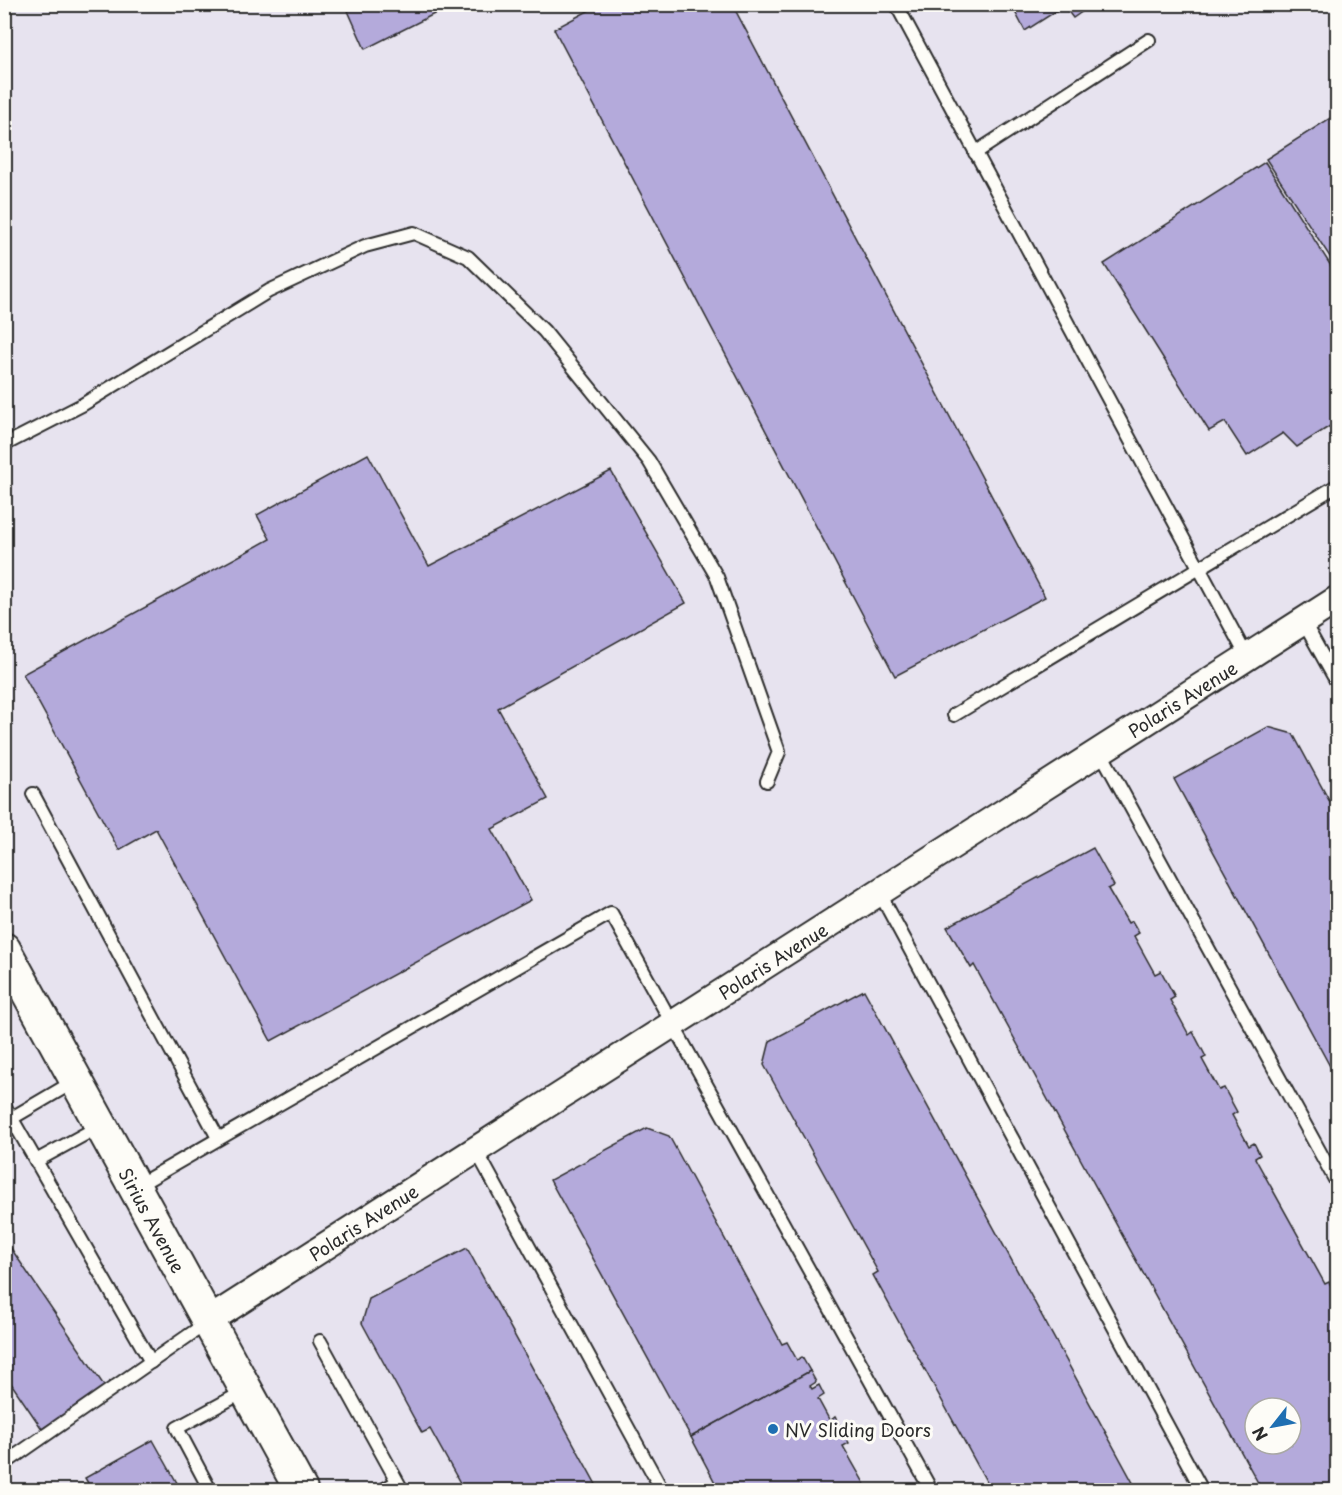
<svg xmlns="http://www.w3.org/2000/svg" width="1342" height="1495" viewBox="0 0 1342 1495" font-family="'Playpen Sans',sans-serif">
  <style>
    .built { fill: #e7e3ef; fill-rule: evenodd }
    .building { fill: #b4aadb; stroke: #2b2b2b; stroke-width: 1.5; fill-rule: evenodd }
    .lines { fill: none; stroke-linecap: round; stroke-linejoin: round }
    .service-casing { stroke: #2b2b2b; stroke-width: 16 }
    .minor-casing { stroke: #2b2b2b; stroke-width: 30 }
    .tertiary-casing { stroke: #2b2b2b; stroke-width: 36 }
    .service { stroke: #fdfcf7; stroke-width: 12 }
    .minor { stroke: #fdfcf7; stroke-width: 26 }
    .tertiary { stroke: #fdfcf7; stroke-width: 32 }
    .poi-dot { fill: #1f6fb2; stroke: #fdfcf7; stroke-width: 2 }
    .labels { text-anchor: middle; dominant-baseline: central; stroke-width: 6; stroke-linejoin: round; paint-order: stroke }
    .street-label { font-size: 18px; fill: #2b2b2b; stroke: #fdfcf7 }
    .poi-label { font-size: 18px; fill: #2b2b2b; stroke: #fdfcf7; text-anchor: start }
  </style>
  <rect width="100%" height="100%" fill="#fdfcf7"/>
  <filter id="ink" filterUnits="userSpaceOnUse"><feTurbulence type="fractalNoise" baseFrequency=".0167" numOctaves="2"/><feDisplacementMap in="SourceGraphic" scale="12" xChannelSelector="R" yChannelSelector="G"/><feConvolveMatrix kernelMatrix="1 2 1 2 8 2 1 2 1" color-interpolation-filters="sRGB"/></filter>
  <g filter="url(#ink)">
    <!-- built -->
    <path class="built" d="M5 5H1337V1490H5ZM1255 1408H1291V1444H1255Z"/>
    <!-- building -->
    <g class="building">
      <polygon points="345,4 454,4 365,49"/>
      <polygon points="601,4 732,4 1045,597 895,676 554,29"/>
      <polygon points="1011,4 1093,4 1073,18 1064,6 1025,31"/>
      <polygon points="1338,113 1338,269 1266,159"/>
      <polygon points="1265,162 1338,277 1338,421 1297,447 1283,433 1247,456 1225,422 1209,431 1104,264"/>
      <polygon points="368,454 429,566 611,471 686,603 498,708 548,799 492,829 531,900 271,1041 156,829 119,850 23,674 270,539 257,515"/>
      <polygon points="1268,727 1293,734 1338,817 1338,1081 1174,779"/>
      <path d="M1093 848 1114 886 1108 889 1128 923 1132 921 1139 933 1134 936 1155 974 1161 971 1175 997 1170 1000 1189 1035 1193 1032 1206 1057 1202 1059 1219 1090 1224 1088 1237 1112 1232 1115 1249 1146 1254 1143 1260 1155 1255 1158 1325 1284 1329 1282 1338 1297V1490H1262L974 965 971 968 947 927ZM1255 1408H1291V1444H1255Z"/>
      <polygon points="864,990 1137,1490 991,1490 873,1275 878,1272 764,1065 770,1041"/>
      <polygon points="647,1128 669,1136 782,1344 787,1342 797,1360 802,1357 810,1371 691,1437 550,1180"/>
      <polygon points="4,1238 105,1387 42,1429 4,1373"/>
      <polygon points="467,1248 599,1490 464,1490 430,1429 422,1433 362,1323 369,1299"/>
      <polygon points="810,1371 816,1382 810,1386 812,1389 819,1385 824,1395 818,1399 830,1421 835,1417 849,1443 843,1446 868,1490 719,1490 691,1437"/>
      <polygon points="153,1440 181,1490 92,1490 85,1478"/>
    </g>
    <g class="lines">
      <!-- service casing -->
      <g class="service-casing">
        <g id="service">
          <polyline points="896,4 1247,657"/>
          <polyline points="975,153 1149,40"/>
          <polyline points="4,445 82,405 269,291 365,246 414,233 468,257 544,331 649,461 717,577 779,752 767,781"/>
          <polyline points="1303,621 1338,684"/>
          <polyline points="954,715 1338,485"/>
          <polyline points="1100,751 1338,1185"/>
          <polyline points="33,794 218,1138"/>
          <polyline points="879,892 1202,1490"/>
          <polyline points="4,1105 151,1362"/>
          <polyline points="12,1118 75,1081"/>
          <polyline points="476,1150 662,1490"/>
          <polyline points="36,1161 100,1126"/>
          <polyline points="135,1187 611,913 931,1490"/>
          <polyline points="320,1341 402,1490"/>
          <polyline points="4,1464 208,1322"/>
          <polyline points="210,1490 177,1428 245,1391"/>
          <polyline points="383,1490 397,1482"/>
        </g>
      </g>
      <!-- minor casing -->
      <g class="minor-casing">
        <g id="minor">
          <path id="s1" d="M208 1321 1338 599"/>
        </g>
      </g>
      <!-- tertiary casing -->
      <g class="tertiary-casing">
        <g id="tertiary">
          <path id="s2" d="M4 949 301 1490"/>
        </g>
      </g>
      <!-- service -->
      <use href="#service" class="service"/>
      <!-- minor -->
      <use href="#minor" class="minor"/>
      <!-- tertiary -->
      <use href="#tertiary" class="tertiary"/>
    </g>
  </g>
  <!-- markers -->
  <circle class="poi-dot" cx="773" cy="1429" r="6"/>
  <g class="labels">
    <!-- street labels -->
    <g class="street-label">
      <text stroke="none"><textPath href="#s1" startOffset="1156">Polaris Avenue</textPath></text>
      <text stroke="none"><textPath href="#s1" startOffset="670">Polaris Avenue</textPath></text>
      <text stroke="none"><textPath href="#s2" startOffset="309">Sirius Avenue</textPath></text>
      <text stroke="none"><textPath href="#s1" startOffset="184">Polaris Avenue</textPath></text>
    </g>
    <!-- poi labels -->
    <g class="poi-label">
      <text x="785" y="1429">NV Sliding Doors</text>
    </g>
  </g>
  <!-- margin -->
  <rect width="1342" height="1495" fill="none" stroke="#fdfcf7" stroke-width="24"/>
  <rect x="12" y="12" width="1318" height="1471" fill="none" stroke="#2b2b2b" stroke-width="2" filter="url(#ink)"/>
  <!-- north arrow -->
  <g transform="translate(1273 1426) rotate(239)"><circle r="28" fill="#fdfcf7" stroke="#a9a8a5" stroke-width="1.5"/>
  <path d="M0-4.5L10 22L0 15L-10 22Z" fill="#1f6fb2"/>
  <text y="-9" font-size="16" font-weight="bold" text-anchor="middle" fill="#2b2b2b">N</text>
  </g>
</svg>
